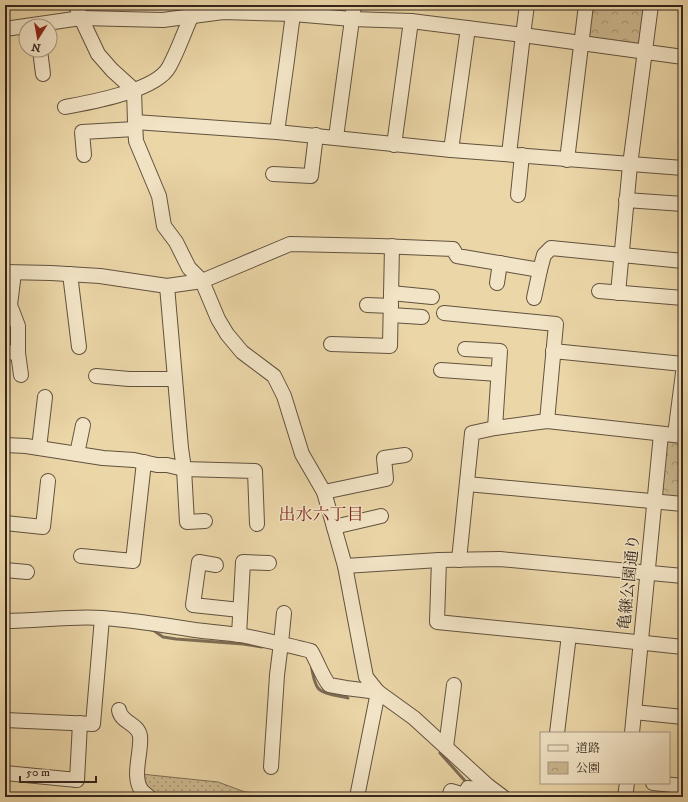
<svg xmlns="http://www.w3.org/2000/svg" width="688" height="802" viewBox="0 0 688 802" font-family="'IM FELL DW Pica','Noto Serif JP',serif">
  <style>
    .grass { fill: url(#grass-dots); stroke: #806f56 }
    .park { fill: url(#park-crowns); stroke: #806f56 }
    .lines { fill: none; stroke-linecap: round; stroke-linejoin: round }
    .stream { stroke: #7d6c53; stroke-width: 3 }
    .minor-casing { stroke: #62523f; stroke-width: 16 }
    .minor { stroke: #f2e4c6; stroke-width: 14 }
    .labels { text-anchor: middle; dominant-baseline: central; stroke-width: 3; stroke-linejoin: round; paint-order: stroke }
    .street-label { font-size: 16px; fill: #34261c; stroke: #f2e4c6 }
    .neighbourhood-label { font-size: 17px; fill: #7a1f14; stroke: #f2e4c6 }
  </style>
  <defs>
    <pattern id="grass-dots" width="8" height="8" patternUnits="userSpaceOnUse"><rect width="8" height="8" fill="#ccb88f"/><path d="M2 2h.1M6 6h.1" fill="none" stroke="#a69574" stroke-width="1.8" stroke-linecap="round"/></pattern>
    <pattern id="park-crowns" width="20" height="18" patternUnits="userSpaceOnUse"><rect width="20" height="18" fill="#ccb88f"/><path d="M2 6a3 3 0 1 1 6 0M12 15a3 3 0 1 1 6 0" fill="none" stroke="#a69574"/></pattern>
  </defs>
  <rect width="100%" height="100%" fill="#ebd6a7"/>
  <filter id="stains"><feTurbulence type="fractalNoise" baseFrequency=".005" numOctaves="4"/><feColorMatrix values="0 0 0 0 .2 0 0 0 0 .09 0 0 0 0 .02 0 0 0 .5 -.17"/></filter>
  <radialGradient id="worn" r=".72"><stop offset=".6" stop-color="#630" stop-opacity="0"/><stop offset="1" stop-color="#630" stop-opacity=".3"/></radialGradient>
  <!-- grass -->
  <polygon class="grass" points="141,774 218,782 245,792 307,797 158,797 151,790 144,786"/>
  <!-- park -->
  <g class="park">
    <polygon points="591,5 649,5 643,49 586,39"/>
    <polygon points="664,437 683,439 683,501 657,499"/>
  </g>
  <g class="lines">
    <!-- stream -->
    <g class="stream">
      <polyline points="151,630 153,630 163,637 176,639 243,644 262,647"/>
      <path d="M311 663C312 670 314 686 320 690 325 695 341 696 348 698"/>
      <polyline points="440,753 466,782 469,782"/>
    </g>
    <!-- minor casing -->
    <g class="minor-casing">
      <g id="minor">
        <polyline points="76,5 81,18 98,54 112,70 134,90 135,122 136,141 159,196 164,226 176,242 189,268 202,281 218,319 227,334 242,352 274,376 284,396 302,454 324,492 345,566 366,677 378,692 414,718 487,785 503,797"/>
        <polyline points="5,29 81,18 163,20 223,12 293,14 352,19 411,21 523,35 527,5"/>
        <polyline points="40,50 43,74"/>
        <path d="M65 107C91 102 156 91 169 67 180 47 186 25 197 5"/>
        <polyline points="135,122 277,132 451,150 683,168"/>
        <polyline points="277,132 287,60 293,14"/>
        <polyline points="336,137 354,5"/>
        <polyline points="394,145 411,21"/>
        <polyline points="451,150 468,28"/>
        <polyline points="509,154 523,35 683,57"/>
        <polyline points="84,155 82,132 135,129"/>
        <polyline points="567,160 586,5"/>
        <polyline points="273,174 311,176 316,135"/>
        <polyline points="518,195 522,155"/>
        <polyline points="626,200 683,204"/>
        <polyline points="5,272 51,273 100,276 167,286 202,281 290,244 379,246 453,249 457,256 540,270 544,255 551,248 683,261"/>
        <polyline points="14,273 10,305 18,326 18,353 21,375"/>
        <polyline points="70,274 79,347"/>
        <polyline points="497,283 500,263"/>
        <polyline points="599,291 683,298"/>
        <polyline points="391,293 432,297"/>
        <polyline points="618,293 630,165 651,5"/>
        <polyline points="534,298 540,270"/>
        <polyline points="367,305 391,306"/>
        <polyline points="444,313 556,324 547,421"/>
        <polyline points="391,315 422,317"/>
        <polyline points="331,344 390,346 392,246"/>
        <polyline points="465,349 500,351 495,428"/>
        <polyline points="553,351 683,364"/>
        <polyline points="5,352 18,353"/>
        <polyline points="441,370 498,374"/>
        <polyline points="96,376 129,379 175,379"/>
        <polyline points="675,435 683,373"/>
        <polyline points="5,445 26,446 103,458 134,460 157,465 167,465 184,469 181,448 167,286"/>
        <polyline points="39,448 45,397"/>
        <polyline points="77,454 83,425"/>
        <polyline points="467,484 683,504"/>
        <polyline points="324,492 386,479 384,458 405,455"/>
        <polyline points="205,521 187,522 184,469 255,471 257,524"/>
        <polyline points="5,523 43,527 48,481"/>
        <polyline points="334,527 381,516"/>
        <polyline points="81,556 133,561 144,462"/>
        <polyline points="439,560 437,622 569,635"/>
        <polyline points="459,560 472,433 495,428 547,421 683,436"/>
        <polyline points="216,565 199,562 193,605 240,610"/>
        <polyline points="345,566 439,560 500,559 683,576"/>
        <polyline points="5,570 27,572"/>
        <path d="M5 621C37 621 70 616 102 618 133 620 164 625 195 630 210 632 225 633 240 635 264 640 288 645 311 651 318 663 321 674 329 685L346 688 378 692"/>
        <polyline points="239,635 243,562 269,563"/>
        <path d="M119 710C121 723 138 723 140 736 142 752 131 777 142 791 144 793 147 795 149 797"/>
        <polyline points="634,712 683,717"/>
        <polyline points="5,720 93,724 102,618"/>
        <polyline points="557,733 569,635 683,647"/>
        <polyline points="632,733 661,434"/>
        <polyline points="446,747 454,685"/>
        <polyline points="271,767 277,675 281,643 284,613"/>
        <polyline points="5,773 77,780 80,723"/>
        <polyline points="653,783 683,786"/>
        <polyline points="357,797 378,692"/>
        <polyline points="449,797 451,791 465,795 468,788 494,791"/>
        <polyline points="625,797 627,783"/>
      </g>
    </g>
    <!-- minor -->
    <use href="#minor" class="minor"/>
  </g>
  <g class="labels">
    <!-- street labels -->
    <g class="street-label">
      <text transform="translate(629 582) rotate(-84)">亀継公園通り</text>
    </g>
    <!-- neighbourhood labels -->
    <g class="neighbourhood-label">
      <text x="321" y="515">出水六丁目</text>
    </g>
  </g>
  <!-- margin -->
  <rect width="688" height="802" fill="none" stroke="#ebd6a7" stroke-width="20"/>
  <rect x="6" y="6" width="676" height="790" fill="none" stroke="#34261c" stroke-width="2"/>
  <rect x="10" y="10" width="668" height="782" fill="none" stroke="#34261c"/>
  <!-- legend -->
  <rect x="540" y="732" width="130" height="52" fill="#f2e4c6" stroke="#a69882"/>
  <rect x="548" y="745" width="20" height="6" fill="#f2e4c6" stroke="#a69882"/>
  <text x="576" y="752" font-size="12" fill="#34261c">道路</text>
  <rect x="548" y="762" width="20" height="12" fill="url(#park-crowns)" stroke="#a69882"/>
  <text x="576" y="772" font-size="12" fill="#34261c">公園</text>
  <!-- north arrow -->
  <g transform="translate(38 38) rotate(191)"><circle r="19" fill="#f2e4c6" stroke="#a69882"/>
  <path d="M0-3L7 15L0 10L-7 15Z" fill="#8f2418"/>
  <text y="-6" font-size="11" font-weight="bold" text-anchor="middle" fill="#34261c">N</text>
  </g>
  <!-- scale -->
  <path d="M20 776v6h76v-6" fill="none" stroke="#34261c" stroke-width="2"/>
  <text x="26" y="776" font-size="12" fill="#34261c" stroke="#f2e4c6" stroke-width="3" paint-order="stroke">50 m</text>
  <rect width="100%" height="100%" filter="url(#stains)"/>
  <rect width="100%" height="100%" fill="url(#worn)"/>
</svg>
